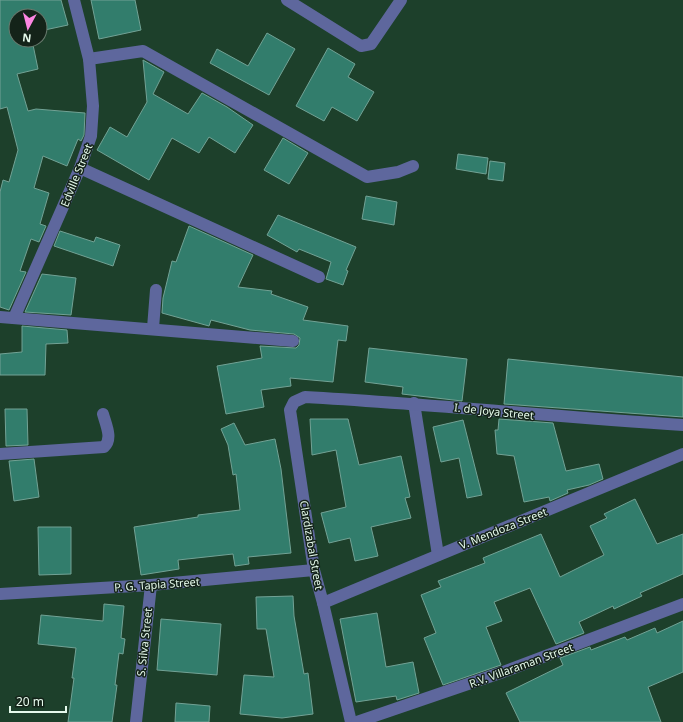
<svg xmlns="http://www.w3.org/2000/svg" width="683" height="722" viewBox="0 0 683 722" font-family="'Noto Sans',sans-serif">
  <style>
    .building { fill: #327d6c; stroke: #72a295 }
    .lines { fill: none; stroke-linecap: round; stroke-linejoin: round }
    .minor { stroke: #5e679d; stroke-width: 12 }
    .labels { text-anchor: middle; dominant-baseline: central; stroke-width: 3; stroke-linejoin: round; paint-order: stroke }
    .street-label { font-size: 11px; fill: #e6faec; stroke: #142319 }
  </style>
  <rect width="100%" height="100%" fill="#1d402b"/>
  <!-- building -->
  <g class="building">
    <polygon points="0,0 61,0 68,25 40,31 40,16 16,16 16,40 32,40 38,69 17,74 28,111 36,109 85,113 84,135 81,141 78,139 67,166 43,156 34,188 49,193 40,224 46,226 39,242 31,239 20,271 26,272 9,310 0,307 0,192 3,180 9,182 18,150 7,107 0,109"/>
    <polygon points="91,0 135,0 141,30 99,39"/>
    <polygon points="267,33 295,49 269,95 210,63 217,49 248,66"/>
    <polygon points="328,48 355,64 348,77 374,92 357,121 332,107 324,121 296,106"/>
    <polygon points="143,60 164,72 153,94 188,114 202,93 227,107 253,125 235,153 209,137 199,153 172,138 149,180 97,150 110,127 127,137 147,102"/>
    <polygon points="283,138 308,153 289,184 264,170"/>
    <polygon points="458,154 488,158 486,174 456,169"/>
    <polygon points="490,161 505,163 503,181 488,179"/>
    <polygon points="366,196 397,202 394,225 362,219"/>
    <polygon points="278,215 356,247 346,270 348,271 343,285 326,279 331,262 299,249 297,252 267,235"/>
    <polygon points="189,226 253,255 238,287 272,291 271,294 308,307 303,320 348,326 346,341 338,340 333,382 290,378 291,386 261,390 264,407 226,414 217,366 262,358 260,346 296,348 299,345 300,338 294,334 250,330 211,320 209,326 162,313 163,298 172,261 176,262"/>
    <polygon points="60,231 94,242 96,237 120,245 113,266 54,246"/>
    <polygon points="42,274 76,278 71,315 25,312"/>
    <polygon points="22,326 67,330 68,343 46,344 45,375 0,375 0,354 22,352"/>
    <polygon points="369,348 467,359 462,401 402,394 403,387 365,382"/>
    <polygon points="508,359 683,377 683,417 504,404"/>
    <polygon points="5,409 27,409 28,445 6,446"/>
    <polygon points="310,419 348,419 359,465 401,456 410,497 405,498 411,518 371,527 378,556 355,561 350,538 329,543 321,513 346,507 336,450 312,455"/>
    <polygon points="499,419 553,423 566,471 599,464 603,479 589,485 567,490 568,493 550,501 549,497 524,502 514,456 497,454 495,430 498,430"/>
    <polygon points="463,420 482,495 467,498 459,458 441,462 433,427"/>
    <polygon points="234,423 245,445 275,439 281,469 291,553 248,557 249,564 235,566 233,554 178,560 179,569 141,575 134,527 198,517 198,515 240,510 236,474 233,475 228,445 221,429"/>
    <polygon points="34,459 39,497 14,501 9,461"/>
    <polygon points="635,499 657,544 683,534 683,574 640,593 642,596 614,609 613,606 579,622 584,633 556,644 530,588 494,602 502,621 486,627 501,665 443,685 424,638 436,633 421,595 441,587 438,581 485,563 483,558 541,534 560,577 604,555 590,526 607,518 604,514"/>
    <polygon points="38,527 71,527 71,574 39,575"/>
    <polygon points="293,596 294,616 304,674 308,673 313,714 282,718 240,714 244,675 274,677 266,629 257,629 256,597"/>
    <polygon points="104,604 124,606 121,638 125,639 123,654 119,653 115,685 117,685 112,722 68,722 74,678 72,678 76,648 38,644 41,615 103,621"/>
    <polygon points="377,613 386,667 413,662 419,693 397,700 396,696 356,702 340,619"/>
    <polygon points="161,619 221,624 217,675 157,670"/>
    <polygon points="683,621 683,672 648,687 661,722 520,722 506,693 563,665 560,658 590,647 591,650 625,637 627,640 655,628 657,633"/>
    <polygon points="176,703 210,706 209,722 175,722"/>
  </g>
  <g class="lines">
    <!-- minor -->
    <g class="minor">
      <polyline points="287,0 361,46 371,44 401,0"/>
      <polyline points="89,59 143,51 367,177 398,172 413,166"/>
      <polyline points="80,168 319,277"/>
      <polyline points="0,317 293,341"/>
      <polyline points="14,318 80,168 91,136 93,106 89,59 74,0"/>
      <polyline points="153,328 156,290"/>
      <polyline points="414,403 438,555"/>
      <path d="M0 454 104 447C113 439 106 425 103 414"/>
      <polyline points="0,594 151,585 314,570"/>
      <polyline points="323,603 683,454"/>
      <polyline points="136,722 151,585"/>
      <path d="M351 722 323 603 314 570 290 410 294 402 305 397C431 404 557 417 683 425"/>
      <polyline points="357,722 503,672 683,604"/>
    </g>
  </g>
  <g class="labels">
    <!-- street labels -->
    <g class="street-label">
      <text transform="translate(76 175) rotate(-68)">Edville Street</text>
      <text transform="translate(494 411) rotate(6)">I. de Joya Street</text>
      <text transform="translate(503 528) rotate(-22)">V. Mendoza Street</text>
      <text transform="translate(312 545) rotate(80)">Clardizabal Street</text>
      <text transform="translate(157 584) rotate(-4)">P. G. Tapia Street</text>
      <text transform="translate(144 642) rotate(-84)">S. Silva Street</text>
      <text transform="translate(521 665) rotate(-20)">R.V. Villaraman Street</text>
    </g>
  </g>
  <!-- north arrow -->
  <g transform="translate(28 28) rotate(187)"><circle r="19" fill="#142319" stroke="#68796d"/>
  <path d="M0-3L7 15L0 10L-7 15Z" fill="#fd86e2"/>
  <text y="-6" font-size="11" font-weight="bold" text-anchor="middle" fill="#e6faec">N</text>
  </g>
  <!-- scale -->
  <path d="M10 706v6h56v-6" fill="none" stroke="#e6faec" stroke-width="2"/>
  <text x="16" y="706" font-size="12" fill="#e6faec" stroke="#142319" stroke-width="3" paint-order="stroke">20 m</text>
</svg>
